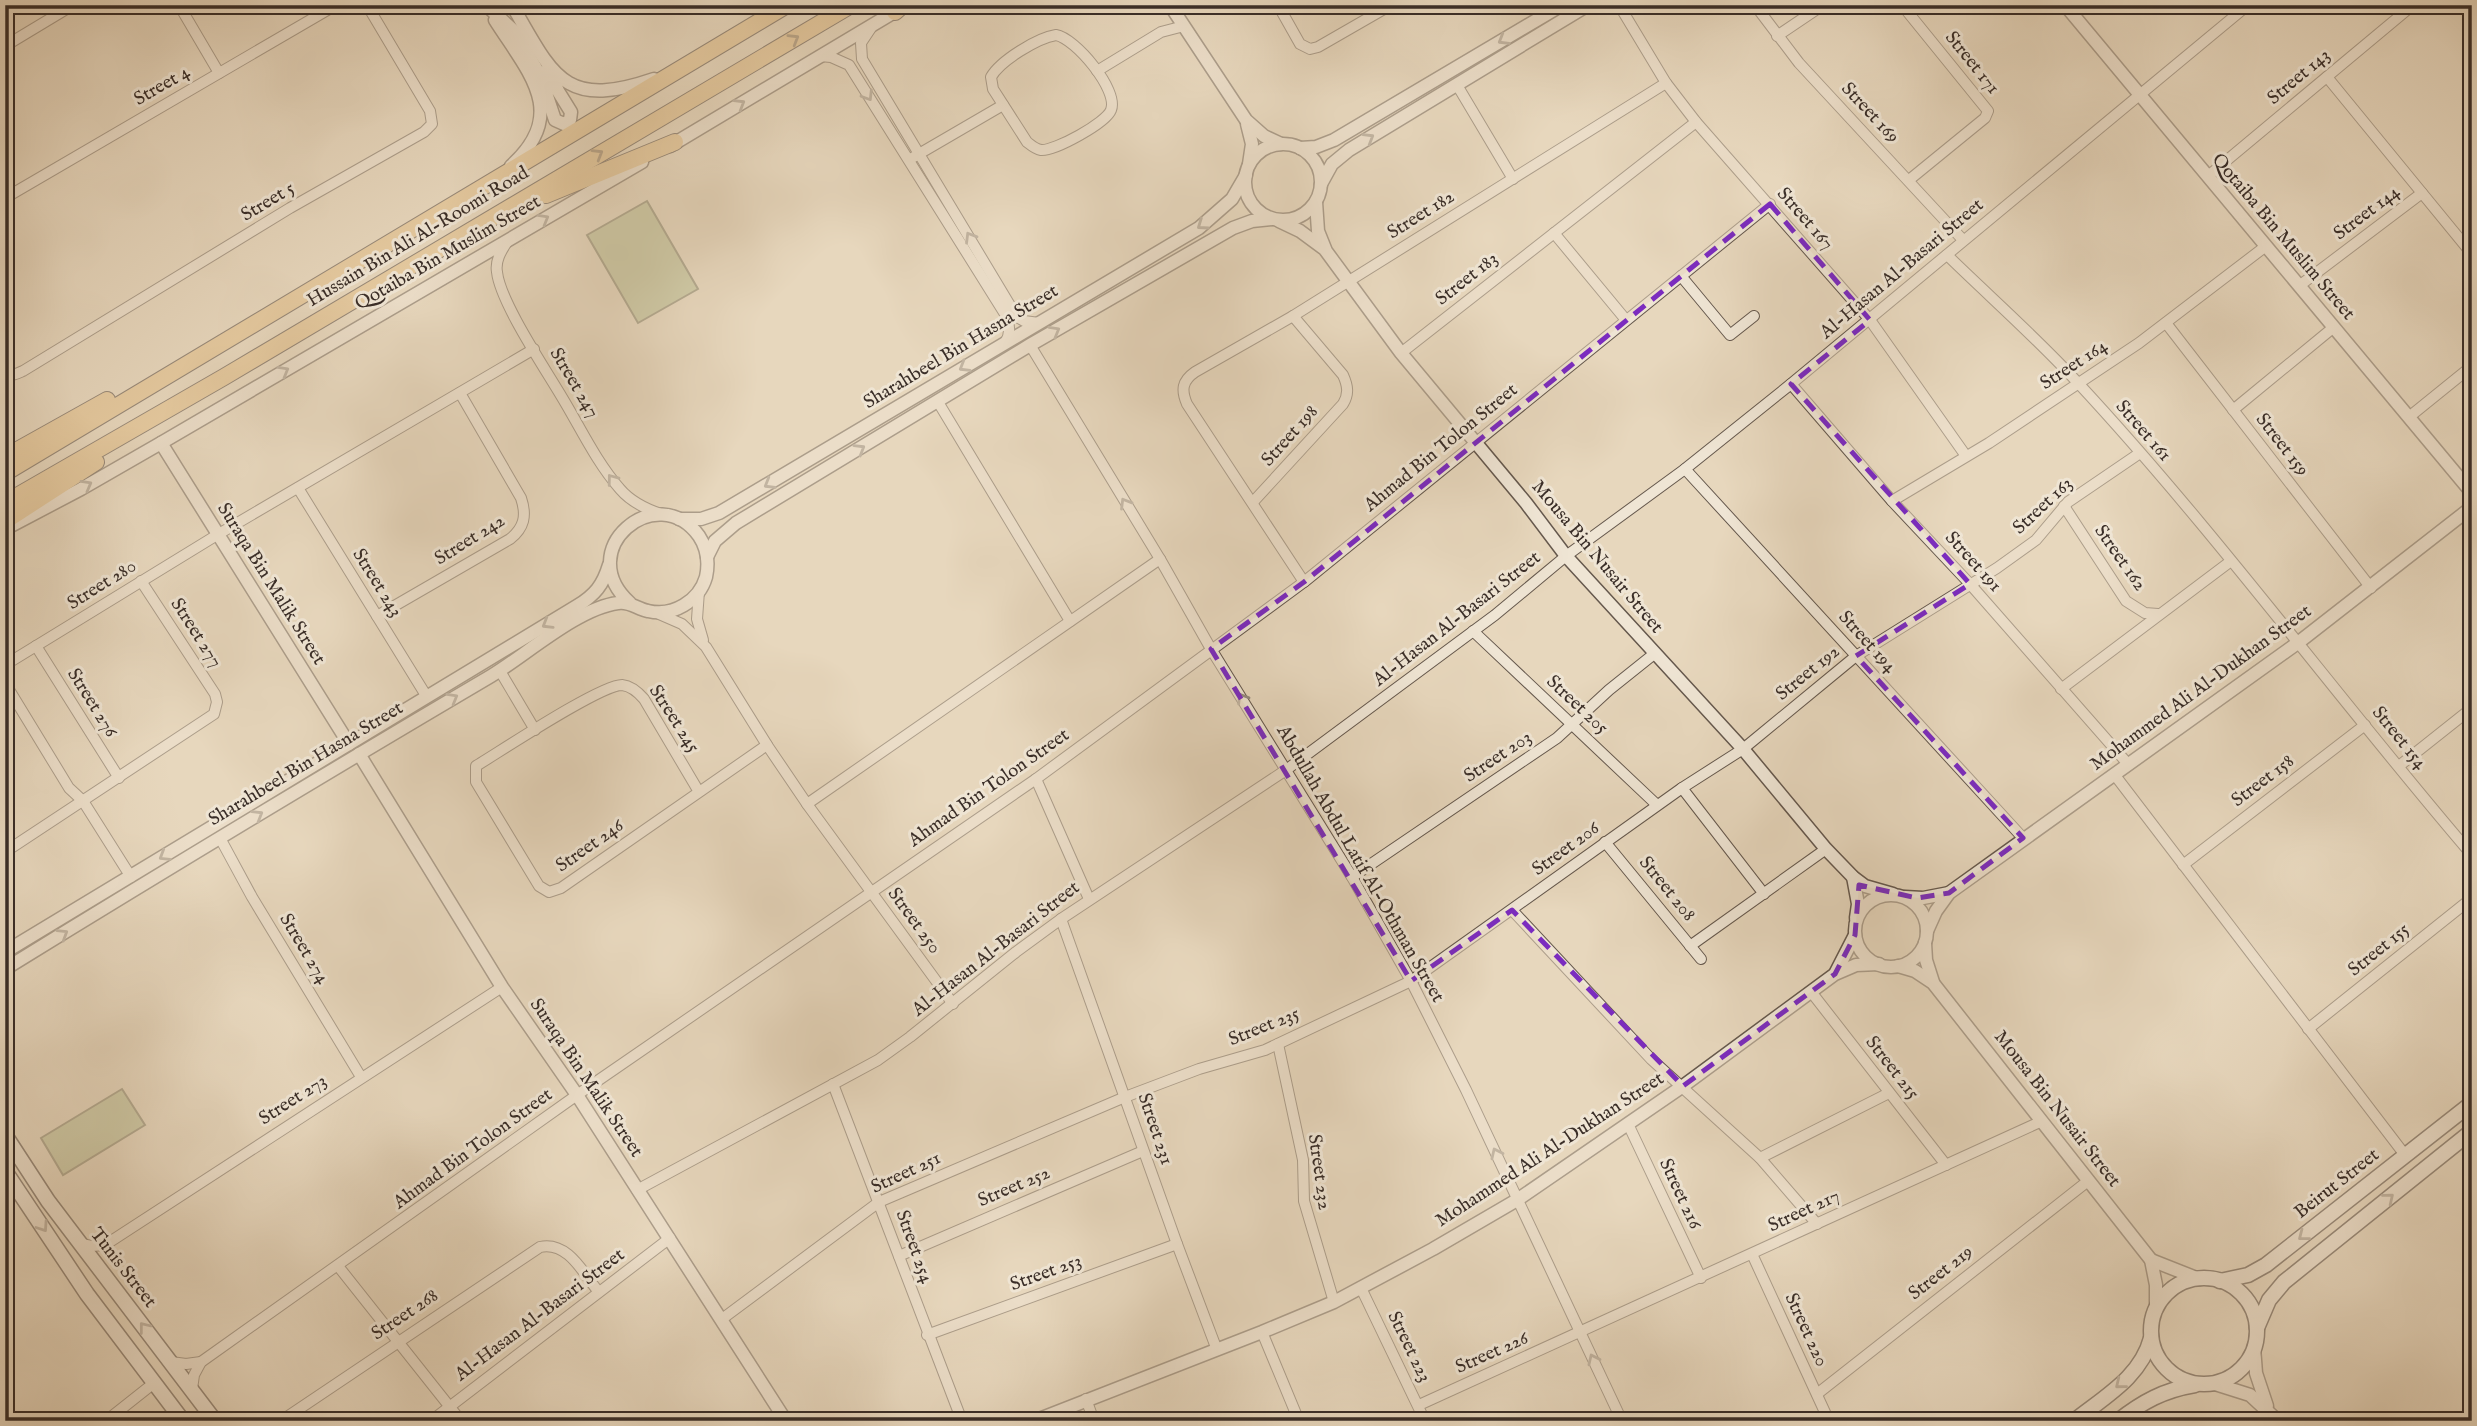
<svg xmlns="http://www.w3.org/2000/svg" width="2477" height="1426" viewBox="0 0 2477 1426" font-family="'IM FELL English',serif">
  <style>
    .green { fill: #b6be91; stroke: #78765c; stroke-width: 2 }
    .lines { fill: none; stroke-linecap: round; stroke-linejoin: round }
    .minor-casing { stroke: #65584d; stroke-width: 12 }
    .tertiary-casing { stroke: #65584d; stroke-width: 15 }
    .secondary-casing { stroke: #3a2e28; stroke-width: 17 }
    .trunk-casing { stroke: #3a2e28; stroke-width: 18 }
    .minor { stroke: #efe5d4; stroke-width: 10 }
    .tertiary { stroke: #efe5d4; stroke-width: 12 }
    .secondary { stroke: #efe5d4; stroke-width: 14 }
    .trunk { stroke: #e4bc7e; stroke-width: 16 }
    .oneway { stroke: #866e4f }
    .oneway2 { stroke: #948a7e }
    .marked { fill: none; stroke: #7b2cbf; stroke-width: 5; stroke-dasharray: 14 9; stroke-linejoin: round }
    .labels { text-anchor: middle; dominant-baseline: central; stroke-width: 6; stroke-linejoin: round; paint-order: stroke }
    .street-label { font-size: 19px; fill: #3a2e28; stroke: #efe5d4 }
  </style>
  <rect width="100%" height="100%" fill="#e7d7bd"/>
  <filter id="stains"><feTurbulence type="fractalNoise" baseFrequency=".00286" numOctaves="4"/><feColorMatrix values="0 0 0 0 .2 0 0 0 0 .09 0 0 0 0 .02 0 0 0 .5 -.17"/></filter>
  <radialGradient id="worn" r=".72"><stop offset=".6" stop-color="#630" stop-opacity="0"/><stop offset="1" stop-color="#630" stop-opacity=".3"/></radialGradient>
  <!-- green -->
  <g class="green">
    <polygon points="647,201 698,289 638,323 587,235"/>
    <polygon points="122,1089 145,1125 63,1175 41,1138"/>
  </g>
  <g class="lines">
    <!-- minor casing -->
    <g class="minor-casing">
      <g id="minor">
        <polyline points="179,5 219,73"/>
        <polyline points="1278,5 1300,44 1310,49 1318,47 1391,5"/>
        <polyline points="1619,5 1666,83 1696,122 1870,320 1966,456"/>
        <polyline points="1755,5 1799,63 1963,240"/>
        <polyline points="1902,5 1988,111 1985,118 1909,180"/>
        <polyline points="2469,5 2472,9"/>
        <polyline points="871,28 861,43 862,59 1017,317 1024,321 1039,323"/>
        <path d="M1056 35C1075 38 1119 90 1111 110 1106 123 1055 151 1041 150 1035 149 1032 146 1027 142L993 89 991 77C1000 61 1037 38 1056 35Z"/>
        <polyline points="1777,36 1823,5"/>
        <polyline points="5,46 73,5"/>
        <path d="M820 56 831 57 849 65 1005 314C1010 325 1011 333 1005 343"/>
        <polyline points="1097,71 1161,32 1184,26"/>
        <polyline points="2327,77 2472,254"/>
        <polyline points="1457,85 1513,179"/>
        <polyline points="912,158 1003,105"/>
        <polyline points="2208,176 2413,5"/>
        <polyline points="5,198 336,5"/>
        <polyline points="1554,233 1626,320"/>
        <path d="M507 242C501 251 495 261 497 272 500 302 546 370 563 399 581 429 597 463 620 489 631 502 646 509 661 514"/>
        <path d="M1947 255C1991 298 2038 339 2079 384 2218 534 2339 700 2472 855"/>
        <polyline points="1681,276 1730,335 1754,316"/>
        <polyline points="2299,286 2422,193"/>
        <polyline points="2166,323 2371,588"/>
        <polyline points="1030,345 1160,559 1211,649 1352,877 1411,981 1466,1090 1622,1421"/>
        <polyline points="1401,353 1696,122"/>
        <path d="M5 372C11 377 16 374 23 371L290 208 424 132 432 124 430 111 367 5"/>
        <polyline points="1791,384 1892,501 1970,584 2128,764"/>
        <polyline points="938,402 1070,621"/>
        <polyline points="2233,410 2334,327"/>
        <polyline points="2409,417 2472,366"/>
        <polyline points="1685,469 2023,838"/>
        <polyline points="298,488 427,697"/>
        <polyline points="1892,501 1989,443 2139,343 2266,246"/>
        <path d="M1253 502 1343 404C1349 394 1348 386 1343 375L1293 316"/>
        <polyline points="2064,506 2126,601 2145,613 2158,614"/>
        <path d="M1304 582 1187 404C1181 390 1182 381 1195 372L1293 316 1666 83"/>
        <polyline points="699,591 697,619 703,640"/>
        <polyline points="659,614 682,624 706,647 767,745 807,804 953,1004"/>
        <path d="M377 616 510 539C524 528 527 516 521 498L460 393"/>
        <polyline points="1473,631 1657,805"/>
        <polyline points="36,646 119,778"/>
        <polyline points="5,665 217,535 534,349"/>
        <polyline points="500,671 535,730"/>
        <polyline points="5,683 69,788 83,801 131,877"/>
        <polyline points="2061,689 2231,561"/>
        <polyline points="2399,766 2472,708"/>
        <polyline points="2114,774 2405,1155"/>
        <polyline points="1036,779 1089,899"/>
        <polyline points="1682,788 1764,894"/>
        <path d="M699 792 644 699C638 692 631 686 622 685 600 685 501 751 476 766V782L539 886 549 892 561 888 767 745"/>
        <polyline points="807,804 1160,559"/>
        <polyline points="220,838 252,897 361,1077"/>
        <polyline points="1605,842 1701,959"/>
        <polyline points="5,852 214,714 217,702 215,694 141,581"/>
        <polyline points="2183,865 2365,725"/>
        <polyline points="1352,877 1557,738 1609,690 1654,654"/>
        <polyline points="1512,910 1651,1059 1760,1158 1817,1224"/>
        <polyline points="1061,919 1177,1244 1217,1350"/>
        <polyline points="1690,946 1826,849"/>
        <polyline points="1812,993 1946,1165"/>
        <polyline points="2308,1029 2472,898"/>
        <polyline points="1278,1044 1303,1160 1304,1201 1334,1302"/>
        <polyline points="833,1084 962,1421"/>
        <polyline points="1628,1124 1701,1278"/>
        <polyline points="1760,1158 1889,1093"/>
        <polyline points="637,1190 878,1060 910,1037 1016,952 1061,919 1286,770 1495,615 1566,556 1685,469 1791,384 2248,5"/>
        <polyline points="79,1243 92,1246 105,1245 502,987"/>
        <polyline points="1752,1254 1829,1421"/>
        <polyline points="899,1256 1143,1151"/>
        <polyline points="338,1266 461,1421"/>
        <polyline points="1361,1288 1425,1421"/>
        <polyline points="722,1319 879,1202 1125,1097 1199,1069 1265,1050 1411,981 1682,788 1743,749 1856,656 1997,568 2036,540 2068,502 2140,453"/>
        <polyline points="1262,1332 1299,1421"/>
        <polyline points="927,1335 1177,1244"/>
        <polyline points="171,1362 186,1364 201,1362"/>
        <polyline points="192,1389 194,1375 201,1362 577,1095 1036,779 1304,582 1770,204"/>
        <polyline points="1817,1394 2088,1181"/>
        <polyline points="1086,1399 1094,1421"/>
        <polyline points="1419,1405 2042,1121"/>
        <polyline points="106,1421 154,1383"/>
        <path d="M281 1421 540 1247C568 1241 583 1273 598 1291"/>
        <polyline points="431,1421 670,1238"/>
      </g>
    </g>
    <!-- tertiary casing -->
    <g class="tertiary-casing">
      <g id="tertiary">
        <polyline points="486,5 514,31 540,75 555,120 564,124 570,120 571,112 558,91 548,68"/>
        <path d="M512 5C553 76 564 110 654 79"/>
        <polyline points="1170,5 1246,120 1264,136 1281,144"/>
        <polyline points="2065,5 2472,493"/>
        <path d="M495 20C528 72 570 113 511 166"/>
        <polyline points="1247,124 1252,144 1249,164"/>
        <circle cx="1283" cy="182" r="38"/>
        <polyline points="670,146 901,8"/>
        <polyline points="1300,148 1316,147 1334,140 1562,5"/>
        <polyline points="1321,184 1332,164 1349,150 1588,5"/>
        <polyline points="1316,202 1318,231 1326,251 1401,353 1526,503 1566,556 1743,749 1826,849 1853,877 1865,886 1893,894"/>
        <polyline points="1279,221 1300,231 1323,248"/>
        <polyline points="161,443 349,744"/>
        <polyline points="679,519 701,519 719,513 1199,228 1232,199 1246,175"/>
        <polyline points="5,529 81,489 161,443 642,162"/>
        <polyline points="707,557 715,541 736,523 1030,345 1233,228 1252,221 1272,219"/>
        <polyline points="359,754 502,987 577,1095 786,1421"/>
        <polyline points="1853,877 1858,904 1856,918"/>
        <circle cx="1891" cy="931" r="36"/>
        <polyline points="1905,897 1923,898 1949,893"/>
        <polyline points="1927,931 1936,911 1949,893 2299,642 2472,507"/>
        <polyline points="1925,943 1926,960 1933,982"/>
        <path d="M5 952 577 606C595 595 603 585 609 565"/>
        <polyline points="1898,966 1915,971 1933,983 2151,1260 2156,1285 2156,1310"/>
        <path d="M5 969C166 870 328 772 491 676 526 655 578 608 618 603 630 601 637 609 648 611 673 617 699 601 706 577 709 563 707 548 699 536 657 478 571 550 630 603"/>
        <polyline points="1836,972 1855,935"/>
        <polyline points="2151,1260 2199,1279"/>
        <polyline points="2254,1347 2256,1373 2267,1406"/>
        <polyline points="2212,1383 2250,1395 2278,1421"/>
        <polyline points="1034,1421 1262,1332 1334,1302 1433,1249 1517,1200 1683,1086 1835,974 1856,965 1879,964"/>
      </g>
    </g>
    <!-- secondary casing -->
    <g class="secondary-casing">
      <g id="secondary">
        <polyline points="5,1135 48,1201 215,1421"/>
        <polyline points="5,1171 87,1294 183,1421"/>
        <circle cx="2204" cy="1331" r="53"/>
        <polyline points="2220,1281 2248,1275 2266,1265 2472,1103"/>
        <polyline points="2257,1328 2269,1300 2284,1282 2472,1131"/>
        <path d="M2074 1421C2104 1397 2141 1377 2151 1338"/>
        <path d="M2118 1421C2142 1402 2164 1390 2195 1385"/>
      </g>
    </g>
    <!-- trunk casing -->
    <g class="trunk-casing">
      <g id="trunk">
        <polyline points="895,12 903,5"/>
        <polyline points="546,195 675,142"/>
        <polyline points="5,457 107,400"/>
        <polyline points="5,473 787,5"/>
        <polyline points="5,503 224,377 851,5"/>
        <polyline points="5,521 96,462"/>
      </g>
    </g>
    <!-- minor -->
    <use href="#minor" class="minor"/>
    <!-- tertiary -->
    <use href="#tertiary" class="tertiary"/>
    <!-- secondary -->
    <use href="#secondary" class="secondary"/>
    <!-- trunk -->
    <use href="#trunk" class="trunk"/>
  </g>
  <!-- one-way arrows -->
  <defs><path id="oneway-chevron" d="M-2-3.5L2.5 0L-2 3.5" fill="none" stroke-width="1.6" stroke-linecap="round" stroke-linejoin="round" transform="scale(1.75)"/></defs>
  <g class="oneway">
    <use href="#oneway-chevron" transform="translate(794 39) rotate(-31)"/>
    <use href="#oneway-chevron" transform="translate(598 154) rotate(-31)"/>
  </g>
  <g class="oneway2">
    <use href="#oneway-chevron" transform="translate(1503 40) rotate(149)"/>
    <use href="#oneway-chevron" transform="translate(868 96) rotate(58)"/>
    <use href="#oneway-chevron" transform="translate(740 104) rotate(-31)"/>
    <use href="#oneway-chevron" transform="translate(1369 138) rotate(-31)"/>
    <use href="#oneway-chevron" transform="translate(544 219) rotate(-30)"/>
    <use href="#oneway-chevron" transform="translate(1202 225) rotate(145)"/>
    <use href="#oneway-chevron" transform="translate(970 237) rotate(-121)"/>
    <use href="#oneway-chevron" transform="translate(1055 331) rotate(-30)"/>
    <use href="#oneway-chevron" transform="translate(964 367) rotate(149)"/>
    <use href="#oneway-chevron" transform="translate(284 371) rotate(-30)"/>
    <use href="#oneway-chevron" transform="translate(860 449) rotate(-31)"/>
    <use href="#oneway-chevron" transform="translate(612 479) rotate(-127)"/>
    <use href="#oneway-chevron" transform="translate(769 484) rotate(149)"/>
    <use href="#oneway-chevron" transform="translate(87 485) rotate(-29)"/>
    <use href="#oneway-chevron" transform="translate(1125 503) rotate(-121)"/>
    <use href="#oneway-chevron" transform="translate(547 624) rotate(149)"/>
    <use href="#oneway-chevron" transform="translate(453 698) rotate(-30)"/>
    <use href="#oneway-chevron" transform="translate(1242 698) rotate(-122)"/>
    <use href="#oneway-chevron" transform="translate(258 815) rotate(-31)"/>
    <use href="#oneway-chevron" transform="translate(164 856) rotate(148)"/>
    <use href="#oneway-chevron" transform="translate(63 934) rotate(-32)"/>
    <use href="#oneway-chevron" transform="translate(1496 1153) rotate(-115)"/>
    <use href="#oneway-chevron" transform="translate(2389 1198) rotate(-39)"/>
    <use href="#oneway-chevron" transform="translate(43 1227) rotate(56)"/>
    <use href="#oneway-chevron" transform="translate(2303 1236) rotate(142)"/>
    <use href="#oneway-chevron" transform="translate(144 1327) rotate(-128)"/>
    <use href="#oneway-chevron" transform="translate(1593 1359) rotate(-115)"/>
    <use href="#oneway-chevron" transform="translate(2120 1384) rotate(141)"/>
  </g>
  <!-- marked area -->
  <path d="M0 0H2477V1426H0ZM1770 204 1870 320 1791 384 1970 584 1856 656 2023 838 1949 893 1917 898 1859 885 1855 935 1835 974 1683 1086 1512 910 1411 981 1211 649 1304 582Z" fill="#e7d7bd" fill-opacity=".55" fill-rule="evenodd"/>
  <path class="marked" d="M1770 204 1870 320 1791 384 1970 584 1856 656 2023 838 1949 893 1917 898 1859 885 1855 935 1835 974 1683 1086 1512 910 1411 981 1211 649 1304 582Z"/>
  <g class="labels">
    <!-- street labels -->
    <g class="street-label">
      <text transform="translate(1972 63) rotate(51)">Street 171</text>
      <text transform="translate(2299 77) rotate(-40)">Street 143</text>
      <text transform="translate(162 86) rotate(-30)">Street 4</text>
      <text transform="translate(1870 113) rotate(47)">Street 169</text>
      <text transform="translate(268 202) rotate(-31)">Street 5</text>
      <text transform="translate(2367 213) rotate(-37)">Street 144</text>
      <text transform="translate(1421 215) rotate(-32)">Street 182</text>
      <text transform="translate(1805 219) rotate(49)">Street 167</text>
      <text transform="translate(418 237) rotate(-31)">Hussain Bin Ali Al-Roomi Road</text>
      <text transform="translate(2283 237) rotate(50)">Qotaiba Bin Muslim Street</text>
      <text transform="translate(448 253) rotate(-30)">Qotaiba Bin Muslim Street</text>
      <text transform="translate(1902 269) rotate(-40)">Al-Hasan Al-Basari Street</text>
      <text transform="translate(1467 279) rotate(-38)">Street 183</text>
      <text transform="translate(961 347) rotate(-31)">Sharahbeel Bin Hasna Street</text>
      <text transform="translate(2074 365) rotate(-33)">Street 164</text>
      <text transform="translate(574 383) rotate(59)">Street 247</text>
      <text transform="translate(2143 431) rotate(49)">Street 161</text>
      <text transform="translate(1290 436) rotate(-48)">Street 198</text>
      <text transform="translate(2282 445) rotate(52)">Street 159</text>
      <text transform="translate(1441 448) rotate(-39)">Ahmad Bin Tolon Street</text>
      <text transform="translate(2043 506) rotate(-43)">Street 163</text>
      <text transform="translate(470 540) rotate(-32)">Street 242</text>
      <text transform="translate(1597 557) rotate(50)">Mousa Bin Nusair Street</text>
      <text transform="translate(2120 558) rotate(55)">Street 162</text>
      <text transform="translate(1973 562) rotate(48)">Street 191</text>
      <text transform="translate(377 583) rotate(58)">Street 243</text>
      <text transform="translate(271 584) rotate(58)">Suraqa Bin Malik Street</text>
      <text transform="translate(102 585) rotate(-32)">Street 280</text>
      <text transform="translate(1457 619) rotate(-38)">Al-Hasan Al-Basari Street</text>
      <text transform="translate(196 633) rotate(57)">Street 277</text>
      <text transform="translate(1867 642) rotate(48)">Street 194</text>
      <text transform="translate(1808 673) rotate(-39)">Street 192</text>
      <text transform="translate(2201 688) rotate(-36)">Mohammed Ali Al-Dukhan Street</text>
      <text transform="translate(92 703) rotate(58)">Street 276</text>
      <text transform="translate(1577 705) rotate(43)">Street 205</text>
      <text transform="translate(674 719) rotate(57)">Street 245</text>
      <text transform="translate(2399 738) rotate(51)">Street 154</text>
      <text transform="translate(1498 757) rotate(-34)">Street 203</text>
      <text transform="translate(306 764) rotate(-31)">Sharahbeel Bin Hasna Street</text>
      <text transform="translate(2263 781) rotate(-37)">Street 158</text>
      <text transform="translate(989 788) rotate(-35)">Ahmad Bin Tolon Street</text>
      <text transform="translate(590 846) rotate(-35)">Street 246</text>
      <text transform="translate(1566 849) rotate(-36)">Street 206</text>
      <text transform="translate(1360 864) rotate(60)">Abdullah Abdul Latif Al-Othman Street</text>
      <text transform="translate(1667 889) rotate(51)">Street 208</text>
      <text transform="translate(914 921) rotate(54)">Street 250</text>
      <text transform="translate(304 949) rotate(59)">Street 274</text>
      <text transform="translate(996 949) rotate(-38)">Al-Hasan Al-Basari Street</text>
      <text transform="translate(2379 950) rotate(-39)">Street 155</text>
      <text transform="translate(1264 1027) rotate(-22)">Street 235</text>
      <text transform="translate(1892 1068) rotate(52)">Street 215</text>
      <text transform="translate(586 1078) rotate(56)">Suraqa Bin Malik Street</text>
      <text transform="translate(293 1100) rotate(-33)">Street 273</text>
      <text transform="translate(2057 1109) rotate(52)">Mousa Bin Nusair Street</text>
      <text transform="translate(1155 1129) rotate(71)">Street 231</text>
      <text transform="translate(473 1149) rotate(-36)">Ahmad Bin Tolon Street</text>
      <text transform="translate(1550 1150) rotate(-33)">Mohammed Ali Al-Dukhan Street</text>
      <text transform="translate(1319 1172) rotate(82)">Street 232</text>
      <text transform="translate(906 1173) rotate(-25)">Street 251</text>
      <text transform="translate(2337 1184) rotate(-38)">Beirut Street</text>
      <text transform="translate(1014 1187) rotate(-23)">Street 252</text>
      <text transform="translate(1680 1194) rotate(65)">Street 216</text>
      <text transform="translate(1804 1211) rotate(-25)">Street 217</text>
      <text transform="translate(914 1247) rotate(70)">Street 254</text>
      <text transform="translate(123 1268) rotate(52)">Tunis Street</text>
      <text transform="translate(1046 1273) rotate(-20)">Street 253</text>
      <text transform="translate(1941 1273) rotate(-38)">Street 219</text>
      <text transform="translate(405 1315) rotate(-34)">Street 268</text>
      <text transform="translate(540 1315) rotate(-37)">Al-Hasan Al-Basari Street</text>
      <text transform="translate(1806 1330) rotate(65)">Street 220</text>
      <text transform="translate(1409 1347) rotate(64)">Street 223</text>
      <text transform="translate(1492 1353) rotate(-24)">Street 226</text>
    </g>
  </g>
  <!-- margin -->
  <rect width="2477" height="1426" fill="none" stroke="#e7d7bd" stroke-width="28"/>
  <rect x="7" y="7" width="2463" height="1412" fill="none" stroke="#3a2e28" stroke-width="3.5"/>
  <rect x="14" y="14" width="2449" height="1398" fill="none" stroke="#3a2e28" stroke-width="2"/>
  <rect width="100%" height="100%" filter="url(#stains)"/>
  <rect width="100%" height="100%" fill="url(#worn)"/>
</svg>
